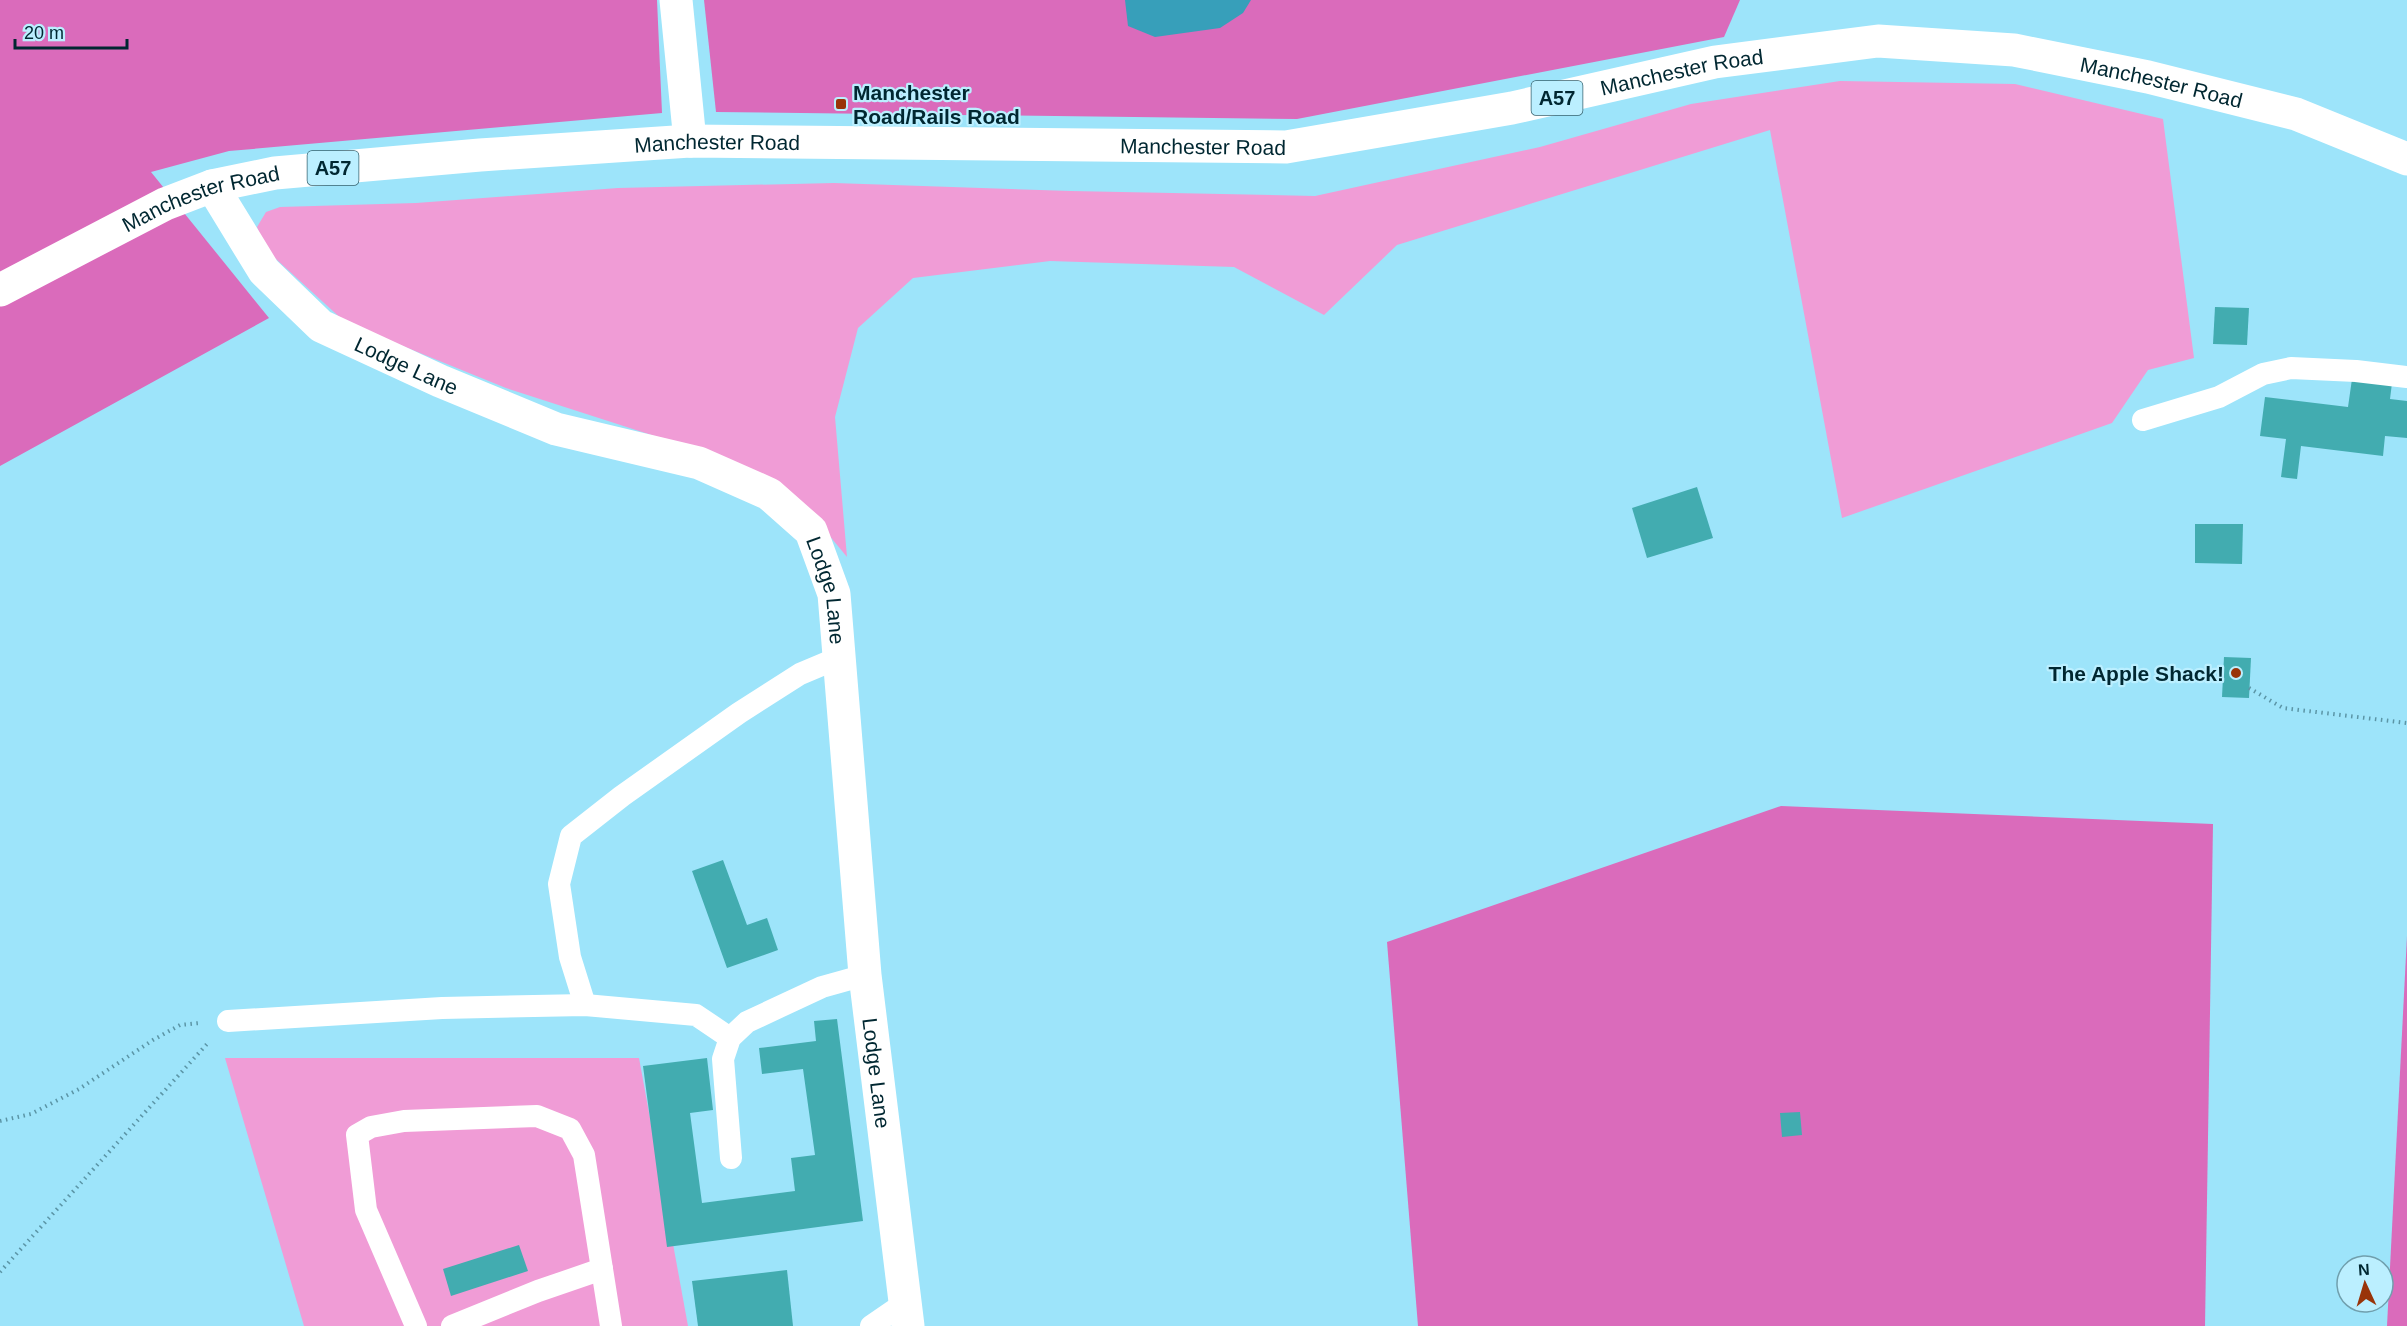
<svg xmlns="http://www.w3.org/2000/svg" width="2407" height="1326" viewBox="0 0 2407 1326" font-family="Arial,sans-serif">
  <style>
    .green { fill: #f09cd6 }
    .forest { fill: #da6bbb }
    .water { fill: #379fba }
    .building { fill: #42acb0 }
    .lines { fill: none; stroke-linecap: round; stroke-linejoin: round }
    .path { stroke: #5b95a6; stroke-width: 4; stroke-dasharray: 1.5 4.5; stroke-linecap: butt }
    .lane { stroke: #fff; stroke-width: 22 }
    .street { stroke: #fff; stroke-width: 33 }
    .secondary { stroke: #fff; stroke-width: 33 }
    .primary { stroke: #fff; stroke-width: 33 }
    .poi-dot { fill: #993409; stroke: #bbefff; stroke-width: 2 }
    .labels { text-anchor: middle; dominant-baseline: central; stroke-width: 4.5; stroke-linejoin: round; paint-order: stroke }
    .shield { fill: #bbefff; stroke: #38636f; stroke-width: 1.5 }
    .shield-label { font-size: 20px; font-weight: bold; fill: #002731 }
    .street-label { font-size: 21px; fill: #002731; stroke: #bbefff }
    .poi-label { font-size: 21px; font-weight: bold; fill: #002731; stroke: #bbefff; text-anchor: start }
  </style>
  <rect width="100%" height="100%" fill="#9de4fa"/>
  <!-- green -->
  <g class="green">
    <polygon points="1840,81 2015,84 2163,119 2194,358 2148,370 2112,423 1842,518 1770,130 1397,245 1324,315 1234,267 1050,261 913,278 858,328 835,417 847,557 800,500 698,450 506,388 346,323 265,249 257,227 266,212 280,207 416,203 618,188 834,183 1071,191 1315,196 1540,147 1691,104"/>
    <polygon points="225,1058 639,1058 688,1326 304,1326"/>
  </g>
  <!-- forest -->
  <g class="forest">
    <polygon points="0,0 657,0 662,113 229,151 151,172 269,318 0,466"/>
    <polygon points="704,0 1740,0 1724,37 1297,119 716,112"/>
    <polygon points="1781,806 2213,824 2205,1326 1418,1326 1387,942"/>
    <polygon points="2407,936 2407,1326 2387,1326"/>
  </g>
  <!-- water -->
  <polygon class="water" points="1125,0 1251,0 1243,13 1220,28 1155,37 1128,26"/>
  <!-- building -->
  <g class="building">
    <polygon points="2215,307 2249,308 2247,345 2213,344"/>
    <polygon points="2352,379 2392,383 2390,399 2407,401 2407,438 2385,436 2383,456 2301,446 2297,479 2281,477 2286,439 2260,436 2265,397 2348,407"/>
    <polygon points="1697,487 1713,538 1647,558 1632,508"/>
    <polygon points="2195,524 2243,524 2242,564 2195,563"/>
    <polygon points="2224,657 2251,658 2249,698 2222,697"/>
    <polygon points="723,860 747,925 767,918 778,950 727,968 692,871"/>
    <polygon points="837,1019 863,1221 667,1247 643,1066 707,1058 713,1110 690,1113 702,1203 795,1191 791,1158 815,1155 803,1069 762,1074 759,1048 816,1041 814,1021"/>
    <polygon points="1800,1112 1802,1135 1782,1137 1780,1113"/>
    <polygon points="519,1245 528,1271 451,1296 443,1269"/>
    <polygon points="787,1270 793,1326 698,1326 692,1281"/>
  </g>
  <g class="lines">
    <!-- path -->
    <g class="path">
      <polyline points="2249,688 2283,708 2407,723"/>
      <polyline points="0,1121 31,1114 79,1089 153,1040 180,1025 200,1023"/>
      <polyline points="0,1272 207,1044"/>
    </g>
    <!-- lane -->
    <g class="lane">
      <polyline points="2143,420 2219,397 2263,374 2291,368 2356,371 2407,377"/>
      <polyline points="585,1005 570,957 559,884 571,836 622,796 739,713 800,674 838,658"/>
      <polyline points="228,1021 442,1008 585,1005 696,1015 730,1038"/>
      <polyline points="731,1158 723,1059 730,1038 747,1022 822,987 865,975"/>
      <polyline points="416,1326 366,1210 357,1135 371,1127 404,1121 537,1116 570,1129 584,1155 611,1326"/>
      <polyline points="452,1326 538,1291 602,1269"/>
      <polyline points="871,1326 906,1302"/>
    </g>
    <!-- street -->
    <polyline class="street" points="676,0 690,141"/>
    <!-- secondary -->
    <path class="secondary" id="s1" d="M212 186 264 271 321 326 440 381 556 429 699 463 769 494 811 531 834 594 865 975 908 1326"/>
    <!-- primary -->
    <path class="primary" id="s2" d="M0 290 165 204 212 186 275 173 480 155 690 141 1286 147 1512 108 1715 62 1878 41 2014 50 2148 77 2296 114 2407 159"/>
  </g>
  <!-- markers -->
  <g class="poi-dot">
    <rect x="835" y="98" width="12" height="12" rx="3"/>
    <circle cx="2236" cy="673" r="6"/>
  </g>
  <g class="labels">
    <!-- shield labels -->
    <g class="shield">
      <rect x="1531.5" y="81" width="51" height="34" rx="4.5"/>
      <rect x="307.5" y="151" width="51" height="34" rx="4.5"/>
    </g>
    <g class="shield-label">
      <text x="1557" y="98">A57</text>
      <text x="333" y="168">A57</text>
    </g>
    <!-- street labels -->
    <g class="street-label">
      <text stroke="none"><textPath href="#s2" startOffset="1716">Manchester Road</textPath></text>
      <text stroke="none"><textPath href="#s2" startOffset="2202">Manchester Road</textPath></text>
      <text stroke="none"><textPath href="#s2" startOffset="744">Manchester Road</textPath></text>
      <text stroke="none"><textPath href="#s2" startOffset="1230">Manchester Road</textPath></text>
      <text stroke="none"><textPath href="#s2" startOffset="222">Manchester Road</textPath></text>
      <text stroke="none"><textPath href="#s1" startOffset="273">Lodge Lane</textPath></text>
      <text stroke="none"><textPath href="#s1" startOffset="777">Lodge Lane</textPath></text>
      <text stroke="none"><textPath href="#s1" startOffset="1263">Lodge Lane</textPath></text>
    </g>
    <!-- poi labels -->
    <g class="poi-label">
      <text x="853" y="92">Manchester<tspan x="853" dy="24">Road/Rails Road</tspan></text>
      <text x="2224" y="673" text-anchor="end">The Apple Shack!</text>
    </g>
  </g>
  <!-- north arrow -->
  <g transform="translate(2365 1284) rotate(356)"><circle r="28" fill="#bbefff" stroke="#709fad" stroke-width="1.5"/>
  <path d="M0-4.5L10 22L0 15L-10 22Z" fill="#993409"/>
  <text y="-9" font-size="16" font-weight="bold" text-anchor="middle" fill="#002731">N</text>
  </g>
  <!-- scale -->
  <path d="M15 39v9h112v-9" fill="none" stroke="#002731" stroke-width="3"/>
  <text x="24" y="39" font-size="18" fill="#002731" stroke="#bbefff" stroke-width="4.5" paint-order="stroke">20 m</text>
</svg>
